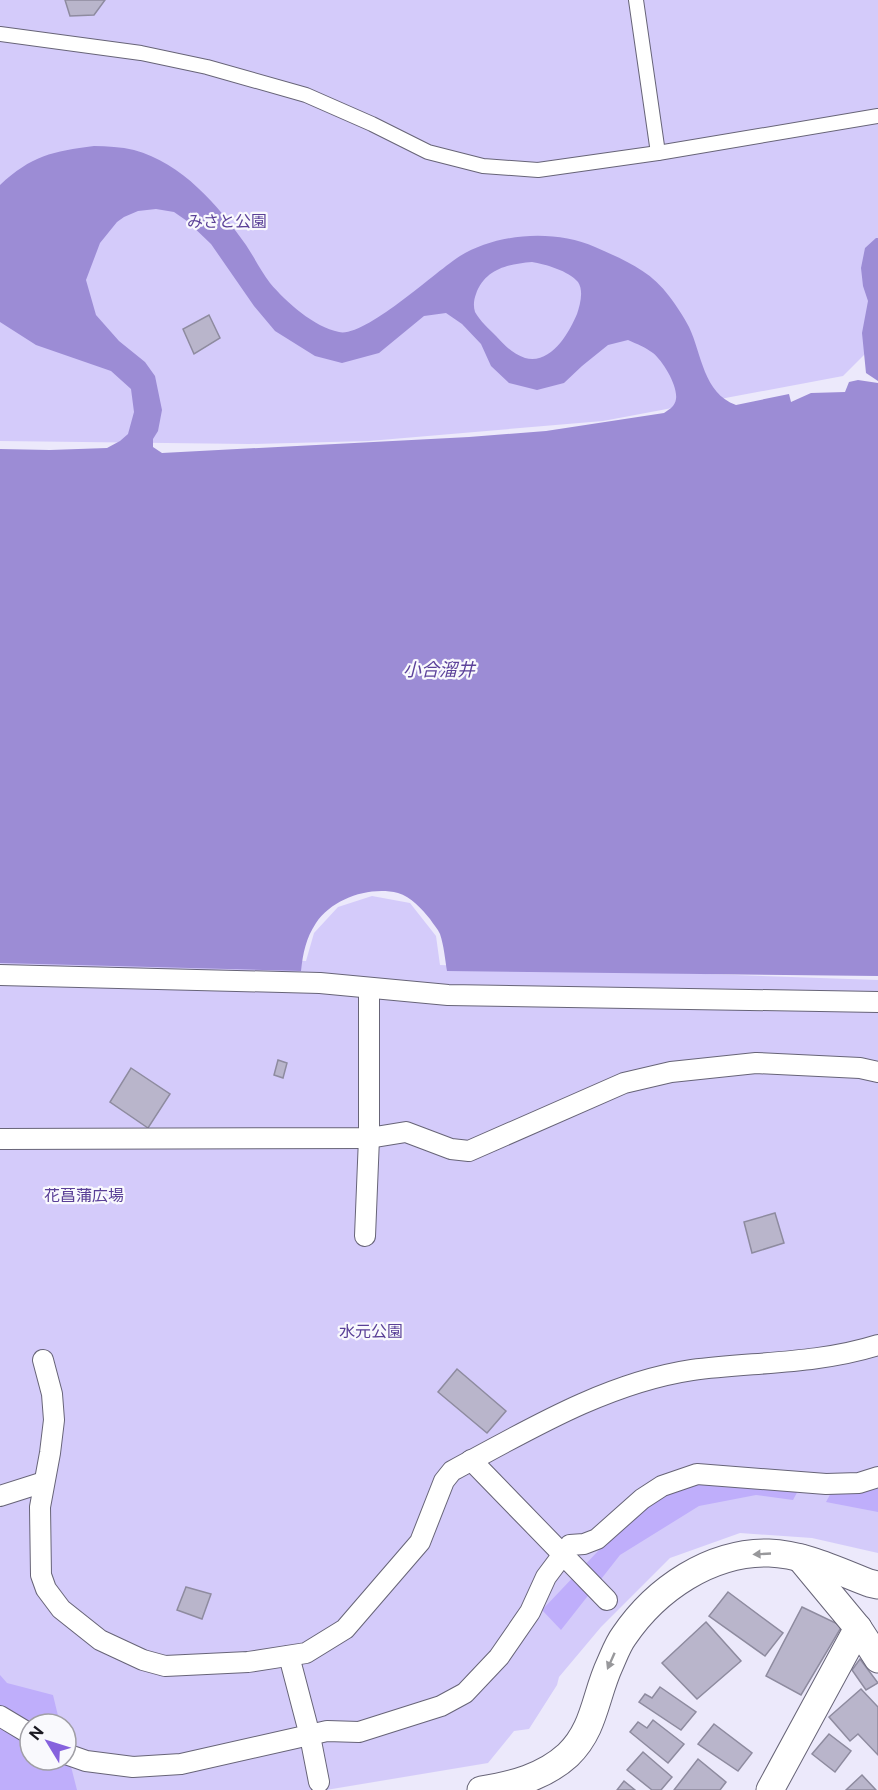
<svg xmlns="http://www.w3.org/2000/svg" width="878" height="1790" viewBox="0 0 878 1790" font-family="'Public Sans','Noto Sans JP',sans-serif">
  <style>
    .green { fill: #d4cbfa; fill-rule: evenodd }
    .forest { fill: #bfaefb }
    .water { fill: #9c8cd5; fill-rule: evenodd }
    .building { fill: #b9b5cb; stroke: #8e8b9f; stroke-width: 1.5 }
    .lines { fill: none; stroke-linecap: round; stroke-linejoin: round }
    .service-casing { stroke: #676477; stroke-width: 16 }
    .pedestrian-casing { stroke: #676477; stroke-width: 22 }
    .minor-casing { stroke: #676477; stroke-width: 29 }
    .service { stroke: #fff; stroke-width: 14 }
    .pedestrian { stroke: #fff; stroke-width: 20 }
    .minor { stroke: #fff; stroke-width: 27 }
    .oneway { fill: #98989b }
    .labels { text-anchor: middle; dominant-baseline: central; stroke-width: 4.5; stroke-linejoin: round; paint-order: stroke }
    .park-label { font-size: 16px; fill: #5a4097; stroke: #f9f9fd }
    .water-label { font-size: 18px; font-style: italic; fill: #5c429a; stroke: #f9f9fd }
  </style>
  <rect width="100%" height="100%" fill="#ece9fb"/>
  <!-- green -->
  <g class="green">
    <polygon points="0,0 878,0 878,341 843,376 603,421 369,441 249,444 0,441"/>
    <path d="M372 896 410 903 436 936 440 965 878 980V1553L812 1538 740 1533 670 1558 601 1627 559 1677 557 1685 529 1729 514 1731 488 1763 326 1790H0V953L306 961 314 933 338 907ZM30 1724H66V1760H30Z"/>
  </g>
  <!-- forest -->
  <g class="forest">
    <polygon points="699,1481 800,1487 793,1500 756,1495 699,1506 620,1555 561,1630 542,1610 599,1550 653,1502"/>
    <polygon points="878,1483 878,1512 826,1502 832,1491"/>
    <polygon points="0,1675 7,1683 53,1695 60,1724 30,1724 30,1760 66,1760 66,1747 77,1790 0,1790"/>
  </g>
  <!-- water -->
  <g class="water">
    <path d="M94 146C107 146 121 147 134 150 182 163 218 205 246 245 254 257 261 271 270 283 286 302 314 327 339 332 365 338 436 271 460 256 498 233 554 229 595 247 624 260 650 270 669 296 676 305 684 317 689 327 702 354 703 393 736 405L789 394 791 402 811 393 845 392 849 382 858 380 878 383V976L447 971C445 959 444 946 440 934 438 929 433 924 430 919 422 909 411 897 398 893 370 886 333 898 316 923 306 938 303 953 301 971L0 963V449L50 450 107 448 120 441 128 434 134 412 131 389 111 371 36 345 0 322V185C31 156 53 151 94 146ZM156 209 174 212 187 221 211 244 254 306 275 331 315 356 342 363 379 353 424 316 446 313 462 324 481 344 491 366 509 383 537 390 564 383 582 366 608 345 628 340C637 344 645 347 653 353 663 361 678 386 676 399 675 406 670 409 664 413L546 431 469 437 162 453 153 447V439L158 431 162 410 155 376 145 362 119 341 96 315 86 280 100 243 117 222 124 217 138 211ZM532 262C545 264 569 271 578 282 584 291 580 305 577 314 569 333 551 365 525 358 513 354 504 345 496 336 489 329 480 321 475 312 473 306 474 299 476 294 485 269 508 264 532 262Z"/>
    <polygon points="876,238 878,238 878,381 866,373 862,333 868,301 863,286 861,268 865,248"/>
  </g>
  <!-- building -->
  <g class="building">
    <polygon points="65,0 105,0 94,15 70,16"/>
    <polygon points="209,315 220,338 194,354 183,329"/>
    <polygon points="278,1060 287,1063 283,1078 274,1075"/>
    <polygon points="131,1068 170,1094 148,1128 110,1102"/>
    <polygon points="775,1213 784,1243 752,1253 744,1222"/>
    <polygon points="457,1369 506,1411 487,1433 438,1392"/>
    <polygon points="186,1587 211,1594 202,1619 177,1610"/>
    <polygon points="728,1592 783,1633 765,1656 709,1616"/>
    <polygon points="802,1607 842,1626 801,1695 766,1676"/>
    <polygon points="706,1622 741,1661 697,1699 662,1663"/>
    <polygon points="860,1659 878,1683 866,1690 852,1670"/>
    <polygon points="660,1687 696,1712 681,1730 639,1702 645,1694 652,1698"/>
    <polygon points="861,1689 878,1707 878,1755 858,1734 850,1741 829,1717"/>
    <polygon points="653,1720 684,1744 668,1763 630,1732 638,1722 647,1728"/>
    <polygon points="714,1724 752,1753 738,1771 698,1744"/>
    <polygon points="829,1734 851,1751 835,1772 812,1754"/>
    <polygon points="643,1752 672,1777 661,1790 652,1790 627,1770"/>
    <polygon points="698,1759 726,1782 720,1790 674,1790"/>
    <polygon points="862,1775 876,1790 846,1790"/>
    <polygon points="624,1781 635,1790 617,1790"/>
  </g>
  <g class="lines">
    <!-- service casing -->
    <g class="service-casing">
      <g id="service">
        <polyline points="636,0 658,153"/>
        <polyline points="0,34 141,53 207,67 306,95 372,124 428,152 483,166 538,170 658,153 878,116"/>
      </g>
    </g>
    <!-- pedestrian casing -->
    <g class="pedestrian-casing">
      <g id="pedestrian">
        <polyline points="0,975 320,983 448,995 878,1002"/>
        <polyline points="0,1139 369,1138 406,1132 451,1149 469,1151 624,1083 671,1072 756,1063 860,1068 878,1072"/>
        <polyline points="365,1236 369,1138 369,988"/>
        <path d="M43 1360 52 1394 54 1420 50 1453 40 1507 41 1575 46 1589 61 1609 100 1640 143 1660 165 1666 248 1662 306 1653 345 1629 420 1542 444 1481 452 1471C528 1430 606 1383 692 1370 754 1362 818 1364 878 1345"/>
        <polyline points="471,1460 607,1600"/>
        <polyline points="0,1496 44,1482"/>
        <polyline points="289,1656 310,1736 319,1782"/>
        <polyline points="0,1716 30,1734"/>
        <polyline points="66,1754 86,1761 133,1767 181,1764 327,1731 359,1732 441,1706 465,1693 499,1657 530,1612 546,1577 570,1545 584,1544 597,1539 642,1499 662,1486 697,1474 826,1484 859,1483 878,1477"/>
      </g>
    </g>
    <!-- minor casing -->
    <g class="minor-casing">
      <g id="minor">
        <polyline points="800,1558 858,1628 878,1659"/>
        <path d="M481 1790C513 1785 544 1777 568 1755 595 1729 595 1696 610 1664 614 1655 618 1644 624 1636 656 1589 710 1552 769 1553 803 1554 838 1571 869 1583L878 1585"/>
        <polyline points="770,1790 858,1628"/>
      </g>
    </g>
    <!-- service -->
    <use href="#service" class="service"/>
    <!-- pedestrian -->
    <use href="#pedestrian" class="pedestrian"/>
    <!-- minor -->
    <use href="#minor" class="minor"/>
  </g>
  <!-- one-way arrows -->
  <defs><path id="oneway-solid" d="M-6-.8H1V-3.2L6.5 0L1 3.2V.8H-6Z" transform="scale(1.5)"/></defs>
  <g class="oneway">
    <use href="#oneway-solid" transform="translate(762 1554) rotate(177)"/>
    <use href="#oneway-solid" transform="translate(611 1661) rotate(114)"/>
  </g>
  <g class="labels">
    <!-- park labels -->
    <g class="park-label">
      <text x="227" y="221">みさと公園</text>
      <text x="84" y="1195">花菖蒲広場</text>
      <text x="371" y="1331">水元公園</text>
    </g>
    <!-- water labels -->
    <g class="water-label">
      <text x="439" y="669">小合溜井</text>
    </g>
  </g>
  <!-- north arrow -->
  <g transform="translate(48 1742) rotate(308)"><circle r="28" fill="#f9f9fd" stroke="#a09fa5" stroke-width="1.5"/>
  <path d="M0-4.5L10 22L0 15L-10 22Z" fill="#8662dd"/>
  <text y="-9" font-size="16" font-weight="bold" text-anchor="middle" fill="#1a1921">N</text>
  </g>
</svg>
